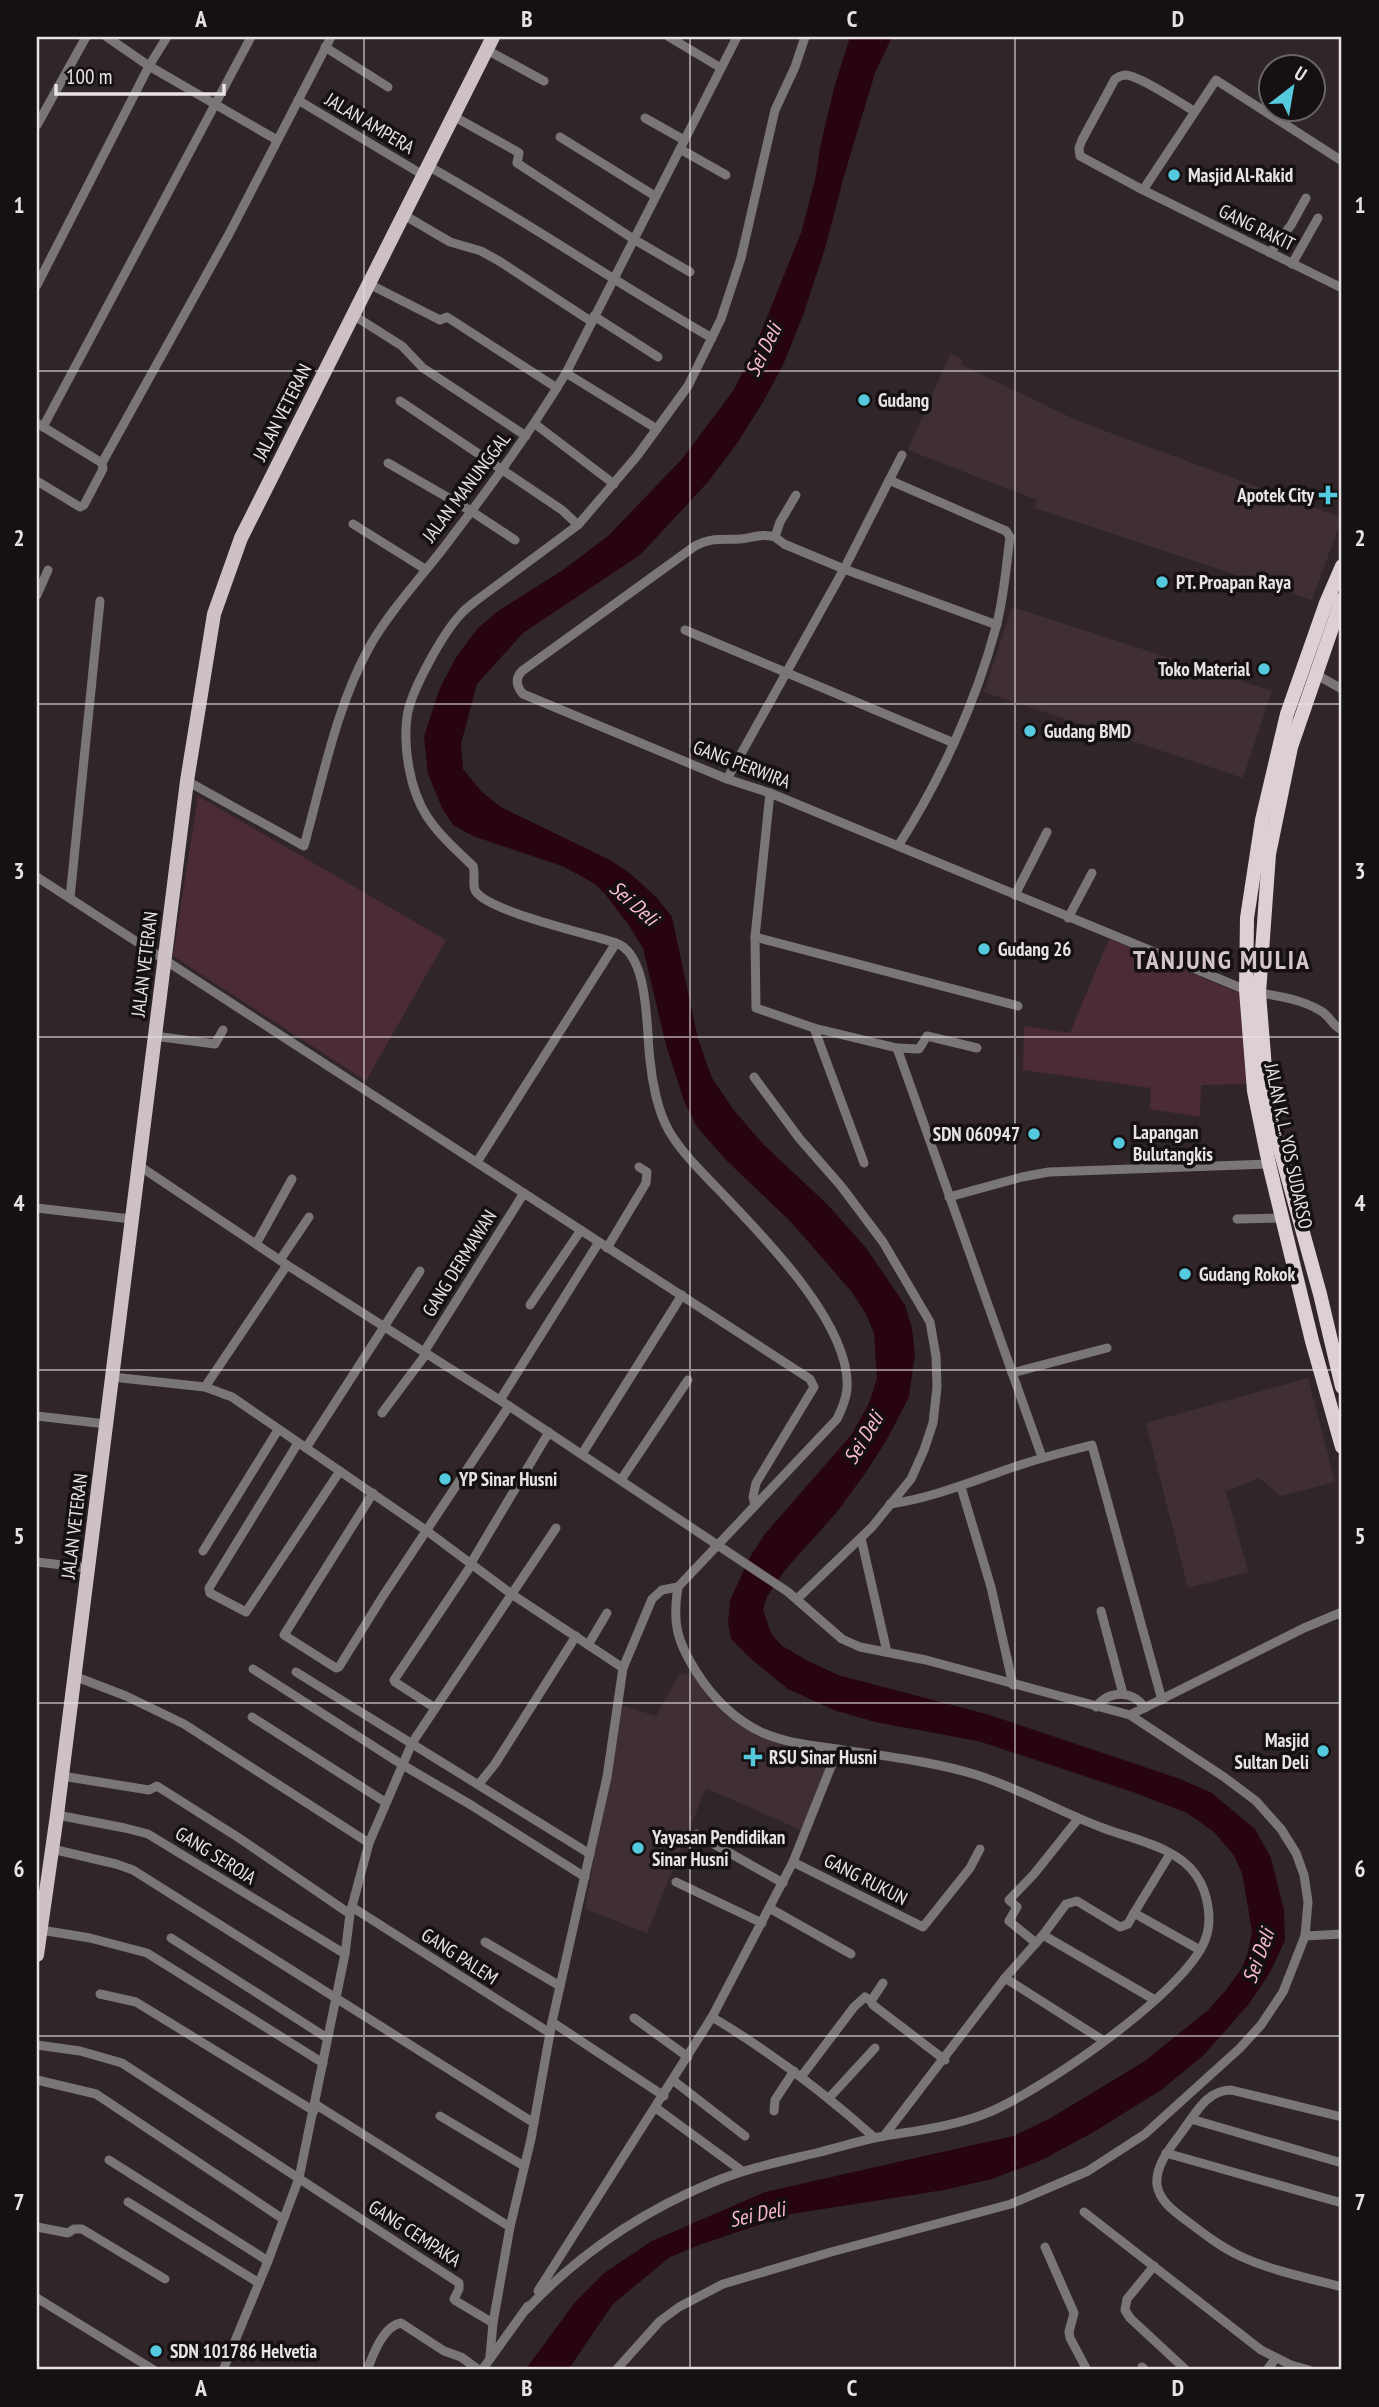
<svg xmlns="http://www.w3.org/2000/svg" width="1379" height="2407" viewBox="0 0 1379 2407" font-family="'PT Sans Narrow',sans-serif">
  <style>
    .built { fill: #3f2f34 }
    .green { fill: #4b2b35 }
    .water { fill: #280311 }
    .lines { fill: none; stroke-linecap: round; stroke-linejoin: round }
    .minor { stroke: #7a7576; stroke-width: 9 }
    .primary { stroke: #cdc1c4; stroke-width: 14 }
    .trunk { stroke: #ddd0d4; stroke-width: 14 }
    .grid { fill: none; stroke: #e9e2e4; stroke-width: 2; stroke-opacity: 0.55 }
    .poi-dot { fill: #55cade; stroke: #151011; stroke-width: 2.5 }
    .labels { text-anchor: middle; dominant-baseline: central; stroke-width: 7; stroke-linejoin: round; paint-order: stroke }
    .street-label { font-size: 19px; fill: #e9e2e4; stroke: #151011 }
    .poi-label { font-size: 19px; font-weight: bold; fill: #e9e2e4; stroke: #151011; text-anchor: start }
    .water-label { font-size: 21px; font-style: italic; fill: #fcbdce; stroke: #151011 }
    .district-label { font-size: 26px; font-weight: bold; letter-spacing: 2px; fill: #d3c5c8; stroke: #151011 }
    .neatline { fill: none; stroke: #e9e2e4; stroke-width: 2.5 }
    .grid-label { font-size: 23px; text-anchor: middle; font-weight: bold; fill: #e9e2e4 }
  </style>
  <rect width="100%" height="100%" fill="#302629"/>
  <!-- built -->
  <g class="built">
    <polygon points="950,354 961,358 962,365 1078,421 1342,518 1312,600 1035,508 1037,500 908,450"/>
    <polygon points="1012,607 1272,691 1243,778 984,692"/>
    <polygon points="1308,1378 1335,1482 1281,1496 1259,1478 1226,1491 1248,1572 1188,1588 1146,1423"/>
    <polygon points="694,1673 757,1733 835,1752 803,1831 706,1788 647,1933 585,1909 621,1705 656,1716 679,1675"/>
  </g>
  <!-- green -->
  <g class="green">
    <polygon points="198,796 446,940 366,1081 173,956"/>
    <polygon points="1109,939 1241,994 1249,1084 1201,1085 1200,1117 1150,1109 1151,1088 1023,1070 1024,1026 1070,1033"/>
  </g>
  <!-- water -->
  <polygon class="water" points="850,37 892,37 875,73 844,176 826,245 804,313 783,365 763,402 738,442 708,482 640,555 523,633 477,684 461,744 463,769 482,792 501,807 612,861 632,875 657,898 672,917 698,1039 712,1078 733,1109 763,1144 828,1205 866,1248 905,1305 912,1328 915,1354 909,1397 886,1441 864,1475 837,1512 785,1570 767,1597 763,1610 771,1633 781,1645 806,1660 838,1675 990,1715 1180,1779 1212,1793 1255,1829 1271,1858 1284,1910 1285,1941 1269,1974 1248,2005 1203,2056 1161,2090 1092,2133 1042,2160 992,2179 944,2190 791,2214 699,2245 670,2257 613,2304 568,2370 525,2370 576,2301 604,2273 652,2241 765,2192 1013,2136 1049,2119 1145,2061 1208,2010 1226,1990 1242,1968 1248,1952 1252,1931 1242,1873 1233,1854 1214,1832 1187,1813 1133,1792 978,1741 875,1722 834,1710 788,1689 751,1659 731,1639 728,1623 730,1600 751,1555 765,1534 852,1434 869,1403 877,1378 874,1333 866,1314 851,1291 791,1222 726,1160 697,1127 684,1101 666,1045 643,948 628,924 605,894 595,884 581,876 562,866 473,836 453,825 442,808 428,774 424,737 439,690 455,659 477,629 498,611 563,570 608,536 682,459 733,391 753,352 801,233 815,180 821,143 834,88"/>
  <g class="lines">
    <!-- minor -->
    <g class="minor">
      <polyline points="107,37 149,66 277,140"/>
      <polyline points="669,37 721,68"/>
      <polyline points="325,47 388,87"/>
      <polyline points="487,50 544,81"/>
      <polyline points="298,100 423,175"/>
      <path d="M1194 111C1180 103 1140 76 1126 75 1121 75 1120 76 1115 79L1082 140 1079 148 1080 156 1143 190 1342 288"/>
      <polyline points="453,116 516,151 519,153 517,163 635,240 690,272"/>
      <polyline points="645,118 684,140"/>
      <polyline points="37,125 86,37"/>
      <polyline points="560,137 655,196"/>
      <polyline points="680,149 726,175"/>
      <path d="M428 166C525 220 616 283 712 338"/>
      <polyline points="1143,190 1216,80 1342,161"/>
      <polyline points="404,215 450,242 481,251 499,261 592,322"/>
      <polyline points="1270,253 1291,225 1306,198"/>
      <polyline points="1292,264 1318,218"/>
      <polyline points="369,284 440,320 447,317 557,388"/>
      <polyline points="37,285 149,66 167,37"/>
      <polyline points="353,315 402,346 423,368 526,436"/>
      <polyline points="594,316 658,357"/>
      <polyline points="566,373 657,429"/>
      <polyline points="400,401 562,510 578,525"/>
      <polyline points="37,423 102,463"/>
      <polyline points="535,424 614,484"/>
      <polyline points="43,427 251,37"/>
      <polyline points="388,463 471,511 515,540"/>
      <path d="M889 480 1006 531 1010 537C1006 567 1004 598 996 627 976 702 940 781 898 846"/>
      <polyline points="37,481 80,507 84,505 103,469 102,463 229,234 331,37"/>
      <polyline points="796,495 780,522 775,537 784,544 844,569 997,625"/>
      <polyline points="353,524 425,569"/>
      <path d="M775 537C761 533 753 538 740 539 723 540 711 537 695 546L522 671C515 678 516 686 523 694L727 779 770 793 1246 990"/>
      <polyline points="37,595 48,570"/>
      <polyline points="685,630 954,743"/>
      <polyline points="1315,674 1342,689"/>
      <polyline points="727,779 844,569 902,455"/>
      <path d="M187 781 304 846C323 778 336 706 371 644 393 606 428 570 454 534 494 482 532 429 566 373L737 37"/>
      <polyline points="770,793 755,937 756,1008 814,1028 897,1048 919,1049 927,1036 977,1048"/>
      <polyline points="37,877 810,1379 814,1387 756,1483 753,1497 755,1505"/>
      <polyline points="1015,895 1047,832"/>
      <polyline points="70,898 100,601"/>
      <polyline points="1068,918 1092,873"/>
      <polyline points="755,937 1018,1006"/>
      <path d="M1259 993C1280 996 1303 1000 1321 1011 1330 1016 1332 1026 1342 1030"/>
      <polyline points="814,1028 864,1163"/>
      <polyline points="154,1036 215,1044 223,1030"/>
      <polyline points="897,1048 1042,1457"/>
      <polyline points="754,1077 799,1138 841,1186 883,1242 930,1322 936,1356 937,1387 933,1423 924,1450 911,1479 872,1527 797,1599"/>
      <polyline points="477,1162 616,943"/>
      <polyline points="138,1165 287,1265 509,1406 788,1592 842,1639 860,1647 926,1660 1130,1715 1224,1777 1256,1801 1281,1829 1296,1853 1304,1875 1308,1902 1305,1936 1283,1992 1261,2025 1240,2048 1145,2134 1088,2171 1011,2204 831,2252 723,2284 679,2307 660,2321 616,2370"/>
      <polyline points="949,1197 1022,1177 1049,1172 1269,1164"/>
      <polyline points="37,1208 131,1219"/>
      <polyline points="1237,1219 1282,1218"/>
      <polyline points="256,1244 292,1179"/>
      <polyline points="607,1248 646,1183 647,1172 639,1167"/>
      <polyline points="280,1260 309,1217"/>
      <polyline points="530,1305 581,1230"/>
      <polyline points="424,1352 524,1193"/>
      <polyline points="1012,1373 1107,1348"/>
      <polyline points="112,1377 205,1387 232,1397 427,1531 513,1595 623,1668"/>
      <polyline points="205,1387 287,1265"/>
      <polyline points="500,1400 599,1242"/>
      <polyline points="382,1413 426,1354"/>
      <polyline points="37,1416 106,1424"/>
      <polyline points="298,1443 209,1588 210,1593 246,1612 340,1471"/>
      <polyline points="306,1448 420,1271"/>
      <polyline points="582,1454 682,1295"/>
      <polyline points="621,1480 688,1380"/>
      <polyline points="961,1487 991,1587 1013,1685"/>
      <polyline points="373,1493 284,1635 336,1668 339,1667 383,1596 509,1406"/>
      <path d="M890 1504C926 1499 960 1486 994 1474 1026 1462 1059 1453 1092 1445L1162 1700"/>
      <polyline points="861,1538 887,1652"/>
      <polyline points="203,1551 278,1430"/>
      <polyline points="37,1562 88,1568"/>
      <polyline points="471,1563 549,1432"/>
      <polyline points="1101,1611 1123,1694"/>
      <polyline points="588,1645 607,1613"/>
      <polyline points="253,1669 401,1764 471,1805 585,1877"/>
      <polyline points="296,1672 590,1854"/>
      <polyline points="74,1676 126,1696 184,1724 369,1843"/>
      <path d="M1096 1707C1109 1690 1133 1690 1145 1708"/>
      <polyline points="435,1708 395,1682 394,1680 472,1564"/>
      <polyline points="1130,1715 1304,1628 1342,1612"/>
      <polyline points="252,1717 385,1802"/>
      <polyline points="62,1776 149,1790 157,1786 239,1838 350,1914"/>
      <polyline points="479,1784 495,1764 576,1636"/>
      <polyline points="57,1815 125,1828 148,1834 345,1954"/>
      <polyline points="696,1834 783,1883"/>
      <polyline points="52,1849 116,1864 133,1870 534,2123"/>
      <polyline points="1170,1854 1134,1913 1200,1950"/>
      <polyline points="793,1862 923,1927 970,1868 980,1849"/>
      <polyline points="676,1882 762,1923"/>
      <polyline points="352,1907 550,2033"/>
      <polyline points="771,1909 851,1954"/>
      <polyline points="41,1930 90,1938 147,1953 323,2063"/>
      <polyline points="1043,1935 1155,2000"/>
      <polyline points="1305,1936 1342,1934"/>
      <polyline points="171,1938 327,2038"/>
      <polyline points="485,1942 560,1986"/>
      <polyline points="1036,1943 1009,1921 1017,1907 1009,1900 1034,1874 1078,1819"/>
      <polyline points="1005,1978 1104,2041"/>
      <polyline points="883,1983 871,2001 873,2005 945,2060"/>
      <polyline points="100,1994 136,2002 314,2111"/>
      <path d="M712 2017C771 2052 824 2093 875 2138"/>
      <polyline points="634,2018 688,2057"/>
      <polyline points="552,2022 664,2096"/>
      <polyline points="37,2045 80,2051 122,2063 459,2283 459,2289 454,2299 456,2301 493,2323"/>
      <polyline points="801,2077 854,2007 865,1997 871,2001"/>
      <polyline points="37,2080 96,2094 283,2219"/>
      <polyline points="674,2081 745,2136"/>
      <polyline points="829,2098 875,2048"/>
      <polyline points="315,2104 510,2227"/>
      <polyline points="656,2108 742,2171"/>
      <polyline points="774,2111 775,2100 794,2071"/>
      <polyline points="440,2116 524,2166"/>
      <path d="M1342 2117 1231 2090C1206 2090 1195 2115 1181 2133 1171 2147 1155 2165 1157 2185 1160 2202 1174 2211 1187 2221 1204 2234 1221 2247 1240 2256 1272 2271 1309 2278 1342 2287"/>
      <polyline points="1191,2119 1342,2163"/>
      <polyline points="884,2136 1005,1978 1043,1935 1066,1904 1077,1901 1120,1927 1128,1924 1134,1913"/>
      <polyline points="1166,2153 1342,2203"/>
      <polyline points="109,2160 268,2261"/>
      <polyline points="128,2202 259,2283"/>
      <polyline points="1084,2212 1261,2350 1291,2365 1309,2370"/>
      <polyline points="37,2227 68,2233 74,2229 82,2229 165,2279"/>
      <polyline points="1045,2247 1074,2313 1069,2332 1070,2338 1087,2370"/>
      <polyline points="1154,2266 1127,2299 1125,2310 1130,2318 1186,2370"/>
      <polyline points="538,2291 712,2017 793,1862 838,1749"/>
      <polyline points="37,2298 154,2370"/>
      <path d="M526 2310C579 2254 641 2212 711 2183 747 2168 783 2161 820 2152 840 2147 859 2141 879 2137 913 2131 949 2127 982 2115 1035 2096 1186 1992 1205 1940 1213 1921 1208 1892 1196 1875 1177 1847 1132 1839 1103 1828 1060 1812 1021 1789 977 1775 932 1761 883 1756 836 1749 811 1745 786 1743 763 1733 735 1720 713 1698 697 1673 677 1642 672 1623 678 1587L837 1419C842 1409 846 1399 847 1389 852 1324 760 1233 717 1188 700 1170 682 1153 669 1131 658 1112 652 1082 650 1060 646 1031 650 955 616 943 586 933 495 913 477 893 471 887 476 874 473 866 456 850 439 835 426 815 410 789 403 748 407 717 410 692 443 633 461 614 465 609 472 604 477 600L578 525 637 456 688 386 721 319 741 258 775 110 795 67 805 37"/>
      <polyline points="490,2357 493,2323 510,2227 531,2139 552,2022 607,1777 623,1668 652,1599 662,1590 678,1587"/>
      <polyline points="1142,2367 1145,2370"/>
      <polyline points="223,2370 268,2261 299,2178 345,1954 350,1914 369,1843 412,1743 556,1528"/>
      <path d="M367 2370C373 2355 383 2326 401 2323L444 2351 461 2357 479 2370"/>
      <polyline points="482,2370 528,2306"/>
      <polyline points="1267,2370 1276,2358"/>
    </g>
    <!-- primary -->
    <polyline class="primary" points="37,1955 57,1815 187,781 214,614 241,538 493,37"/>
    <!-- trunk -->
    <g class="trunk">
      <polyline points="1342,566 1326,603 1287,714 1262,820 1247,918 1246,990 1254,1091 1269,1164 1312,1341 1342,1447"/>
      <polyline points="1342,599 1291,747 1269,854 1259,993 1268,1106 1320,1294 1342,1387"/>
    </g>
  </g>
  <!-- grid -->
  <path class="grid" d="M364 37V2370M690 37V2370M1015 37V2370M37 371H1342M37 704H1342M37 1037H1342M37 1370H1342M37 1703H1342M37 2036H1342"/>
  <!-- markers -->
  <g class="poi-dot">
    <circle cx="1174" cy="175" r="7"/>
    <circle cx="864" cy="400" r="7"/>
    <path d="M1324.5 484.5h7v7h7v7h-7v7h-7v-7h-7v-7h7z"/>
    <circle cx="1162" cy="582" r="7"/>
    <circle cx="1264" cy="669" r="7"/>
    <circle cx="1030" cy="731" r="7"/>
    <circle cx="984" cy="949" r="7"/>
    <circle cx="1034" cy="1134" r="7"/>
    <circle cx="1119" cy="1143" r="7"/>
    <circle cx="1185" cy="1274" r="7"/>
    <circle cx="445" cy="1479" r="7"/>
    <circle cx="1323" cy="1751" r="7"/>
    <path d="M749.5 1746.5h7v7h7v7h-7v7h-7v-7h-7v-7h7z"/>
    <circle cx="638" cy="1848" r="7"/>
    <circle cx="156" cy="2351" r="7"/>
  </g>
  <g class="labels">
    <!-- street labels -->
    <g class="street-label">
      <text transform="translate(370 123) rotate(31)">JALAN AMPERA</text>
      <text transform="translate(1257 227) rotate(26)">GANG RAKIT</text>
      <text transform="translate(282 412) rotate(-63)">JALAN VETERAN</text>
      <text transform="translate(466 487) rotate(-53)">JALAN MANUNGGAL</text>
      <text transform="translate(742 764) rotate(21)">GANG PERWIRA</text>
      <text transform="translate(144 964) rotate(-83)">JALAN VETERAN</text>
      <text transform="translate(1289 1146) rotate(78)">JALAN K. L. YOS SUDARSO</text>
      <text transform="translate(459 1263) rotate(-58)">GANG DERMAWAN</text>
      <text transform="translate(74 1526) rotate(-83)">JALAN VETERAN</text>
      <text transform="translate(216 1855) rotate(32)">GANG SEROJA</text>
      <text transform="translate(866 1879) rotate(27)">GANG RUKUN</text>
      <text transform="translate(460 1956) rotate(33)">GANG PALEM</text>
      <text transform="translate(415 2233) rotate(33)">GANG CEMPAKA</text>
    </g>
    <!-- poi labels -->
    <g class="poi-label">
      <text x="1188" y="175">Masjid Al-Rakid</text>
      <text x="878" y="400">Gudang</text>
      <text x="1314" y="495" text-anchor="end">Apotek City</text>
      <text x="1176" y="582">PT. Proapan Raya</text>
      <text x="1250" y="669" text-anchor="end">Toko Material</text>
      <text x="1044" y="731">Gudang BMD</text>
      <text x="998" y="949">Gudang 26</text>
      <text x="1133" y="1132">Lapangan<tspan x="1133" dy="22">Bulutangkis</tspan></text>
      <text x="1020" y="1134" text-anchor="end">SDN 060947</text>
      <text x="1199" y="1274">Gudang Rokok</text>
      <text x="459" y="1479">YP Sinar Husni</text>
      <text x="1309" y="1740" text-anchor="end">Masjid<tspan x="1309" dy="22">Sultan Deli</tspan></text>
      <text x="769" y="1757">RSU Sinar Husni</text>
      <text x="652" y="1837">Yayasan Pendidikan<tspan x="652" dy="22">Sinar Husni</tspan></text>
      <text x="170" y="2351">SDN 101786 Helvetia</text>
    </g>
    <!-- water labels -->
    <g class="water-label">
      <text transform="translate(763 350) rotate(-64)">Sei Deli</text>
      <text transform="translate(634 903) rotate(41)">Sei Deli</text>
      <text transform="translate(863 1438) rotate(-59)">Sei Deli</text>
      <text transform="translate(1258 1956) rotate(-70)">Sei Deli</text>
      <text transform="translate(757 2214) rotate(-12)">Sei Deli</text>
    </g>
    <!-- district labels -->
    <g class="district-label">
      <text x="1222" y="959">TANJUNG MULIA</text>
    </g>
  </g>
  <!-- border -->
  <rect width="1379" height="2407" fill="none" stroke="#151011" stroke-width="77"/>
  <!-- north arrow -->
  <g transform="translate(1292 88) rotate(31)"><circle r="33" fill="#151011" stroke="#6a6465" stroke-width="2"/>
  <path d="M0-5L12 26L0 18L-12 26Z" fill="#55cade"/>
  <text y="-10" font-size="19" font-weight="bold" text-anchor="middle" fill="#e9e2e4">U</text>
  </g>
  <!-- scale -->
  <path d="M56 84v10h168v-10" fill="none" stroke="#e9e2e4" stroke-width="3.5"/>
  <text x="66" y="84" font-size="21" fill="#e9e2e4" stroke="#151011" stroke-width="5" paint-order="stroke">100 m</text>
  <rect x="38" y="38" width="1302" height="2330" class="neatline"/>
  <g class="grid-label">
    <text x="201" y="27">A</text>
    <text x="527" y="27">B</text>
    <text x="852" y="27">C</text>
    <text x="1178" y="27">D</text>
    <text x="19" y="213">1</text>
    <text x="1360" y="213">1</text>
    <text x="19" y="546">2</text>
    <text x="1360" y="546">2</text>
    <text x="19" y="879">3</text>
    <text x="1360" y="879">3</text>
    <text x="19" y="1211">4</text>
    <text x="1360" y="1211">4</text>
    <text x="19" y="1544">5</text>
    <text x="1360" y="1544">5</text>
    <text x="19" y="1877">6</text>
    <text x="1360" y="1877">6</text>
    <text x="19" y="2210">7</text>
    <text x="1360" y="2210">7</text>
    <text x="201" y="2396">A</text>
    <text x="527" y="2396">B</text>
    <text x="852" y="2396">C</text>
    <text x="1178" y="2396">D</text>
  </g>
</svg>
